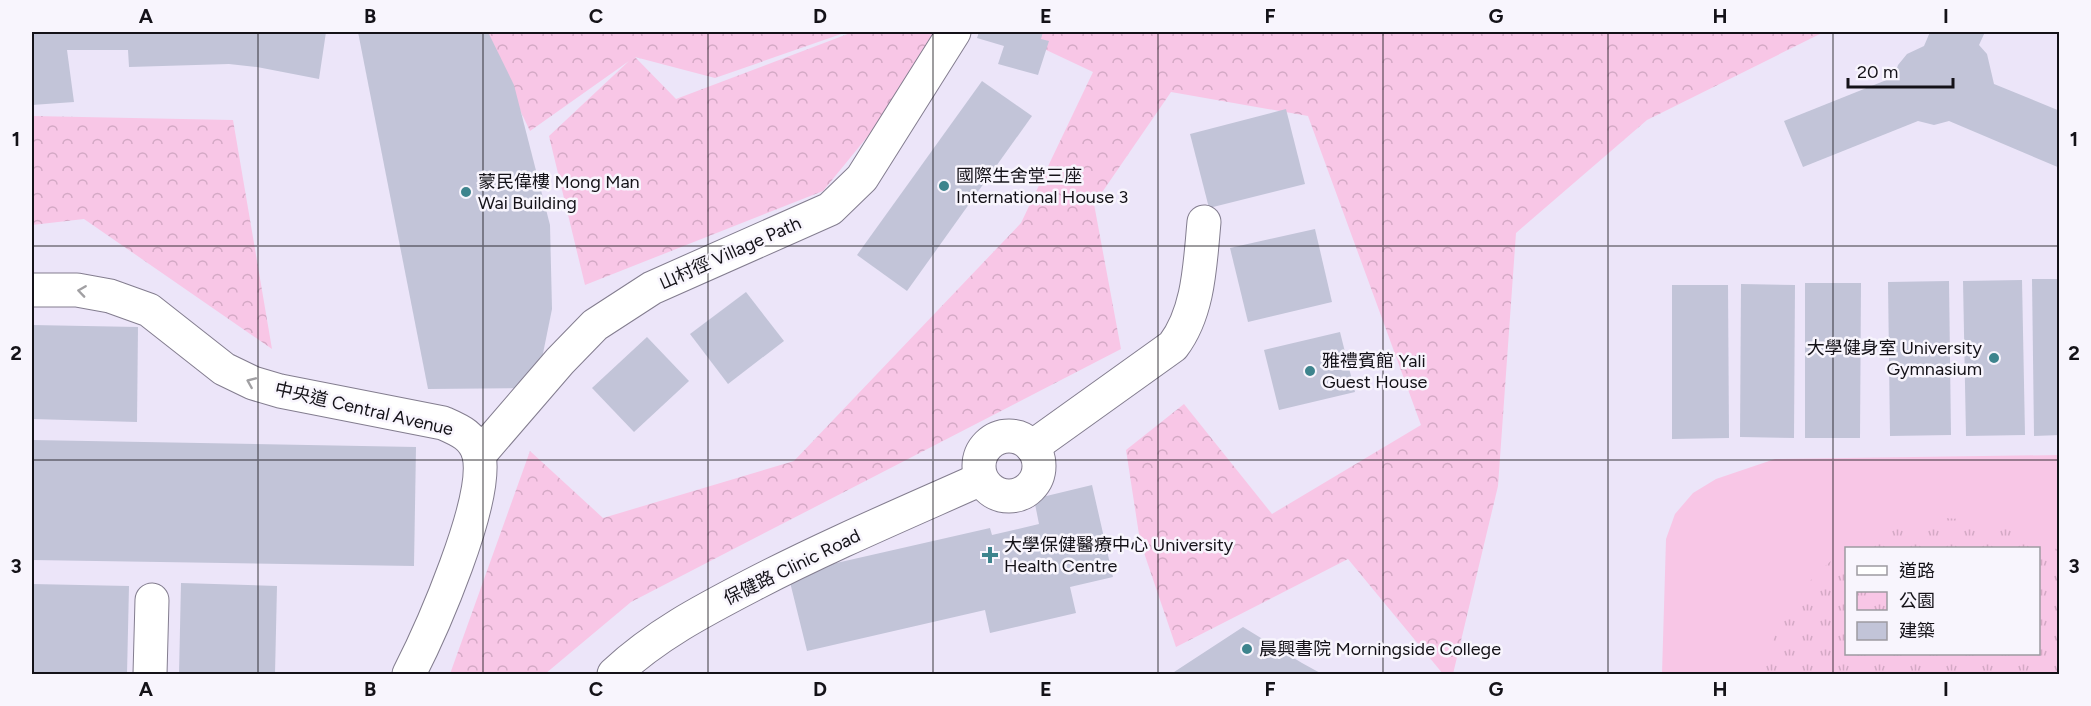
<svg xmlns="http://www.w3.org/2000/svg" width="2091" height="706" viewBox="0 0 2091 706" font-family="Figtree,'Noto Sans TC',sans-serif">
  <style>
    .grass { fill: #f8c6e6; fill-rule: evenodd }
    .forest { fill: url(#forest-crowns) }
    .park { fill: url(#park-tufts) }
    .building { fill: #c2c4d8 }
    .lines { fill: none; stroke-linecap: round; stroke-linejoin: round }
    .minor-casing { stroke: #837d8f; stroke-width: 35 }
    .minor { stroke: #fff; stroke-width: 33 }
    .oneway { stroke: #a1a0a3 }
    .grid { fill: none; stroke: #141218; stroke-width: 1.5; stroke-opacity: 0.55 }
    .poi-dot { fill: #3d848d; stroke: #f8f5fd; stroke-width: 2 }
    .labels { text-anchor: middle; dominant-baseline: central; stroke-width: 5; stroke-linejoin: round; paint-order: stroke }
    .poi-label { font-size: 18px; fill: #141218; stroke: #f8f5fd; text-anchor: start }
    .street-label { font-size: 18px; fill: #141218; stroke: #f8f5fd }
    .neatline { fill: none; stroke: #141218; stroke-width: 2 }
    .grid-label { font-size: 20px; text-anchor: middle; font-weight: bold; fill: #141218 }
  </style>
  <defs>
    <pattern id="forest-crowns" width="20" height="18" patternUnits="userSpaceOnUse" patternTransform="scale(1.5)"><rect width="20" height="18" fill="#f8c6e6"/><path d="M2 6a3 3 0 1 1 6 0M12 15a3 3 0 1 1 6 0" fill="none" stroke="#d4a9c5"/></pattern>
    <pattern id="park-tufts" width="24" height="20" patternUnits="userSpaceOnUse" patternTransform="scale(1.5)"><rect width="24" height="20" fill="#f8c6e6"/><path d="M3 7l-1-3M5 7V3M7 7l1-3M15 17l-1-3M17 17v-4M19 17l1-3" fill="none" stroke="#d4a9c5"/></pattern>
  </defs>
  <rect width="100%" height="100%" fill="#ece5f9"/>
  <!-- grass -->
  <path class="grass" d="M2059 455V674H1662L1666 539 1675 514 1693 493 1716 479 1775 459ZM1846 548H2038V654H1846Z"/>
  <!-- forest -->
  <g class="forest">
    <polygon points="483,32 847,32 715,78 635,57 676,99 853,32 953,32 823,191 585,285 549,136 629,61 530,131"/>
    <polygon points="1008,32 1824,32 1647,120 1516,233 1498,486 1453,674 1443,674 1348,559 1176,647 1140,541 1126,450 1184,404 1272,514 1421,425 1308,116 1171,92 1094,204 1121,349 631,602 545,674 450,674 530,451 603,518 794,461 1021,223 1093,72"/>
    <polygon points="32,116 233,120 272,349 84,219 32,225"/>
  </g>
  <!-- park -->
  <path class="park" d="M1935 518C1979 518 2022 525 2059 551V674H1762C1775 621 1802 581 1846 549V654H2038V548H1847C1876 533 1903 524 1935 518Z"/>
  <!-- building -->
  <g class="building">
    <polygon points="32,32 326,32 319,79 257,67 229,64 129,67 128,50 67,50 74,102 32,105"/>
    <polygon points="358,32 488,32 514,85 550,225 552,309 536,388 428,389"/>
    <polygon points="979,32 1043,32 1041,39 1049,41 1038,75 998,64 1004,46 977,38"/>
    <polygon points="1930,32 1985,32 1979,45 1987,54 1994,84 2060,111 2060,168 1949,121 1934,125 1918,121 1803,167 1784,121 1894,77 1898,65 1907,54 1924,46"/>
    <polygon points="982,81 1032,116 907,291 857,255"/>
    <polygon points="1286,109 1305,184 1209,208 1190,134"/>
    <polygon points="1315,229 1332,302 1248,322 1230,248"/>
    <polygon points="2032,279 2060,279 2060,435 2034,436"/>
    <polygon points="2022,280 2025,435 1966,436 1963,281"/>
    <polygon points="1949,281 1951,435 1890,436 1888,282"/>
    <polygon points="1805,283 1861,283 1860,438 1805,438"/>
    <polygon points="1741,284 1795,285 1794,438 1740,437"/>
    <polygon points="1672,285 1728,285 1729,438 1672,439"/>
    <polygon points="746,292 784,341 728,384 690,334"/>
    <polygon points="32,325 138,327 137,422 32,419"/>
    <polygon points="1340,332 1355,392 1279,410 1264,350"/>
    <polygon points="647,337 689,381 634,432 592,388"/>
    <polygon points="32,440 416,447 414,566 32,560"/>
    <polygon points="1092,485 1113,577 1070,587 1076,613 990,633 985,610 807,651 788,574 990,528 992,535 1039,524 1034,499"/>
    <polygon points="181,583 277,586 275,674 179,674"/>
    <polygon points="32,584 129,586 127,674 32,674"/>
    <polygon points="1243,627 1302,663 1322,674 1171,674"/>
  </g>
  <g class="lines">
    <!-- minor casing -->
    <g class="minor-casing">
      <g id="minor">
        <path d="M32 290H77L110 296 149 310 224 369 253 383 280 391 443 423C459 430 474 436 479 455 489 501 431 631 409 674"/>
        <circle cx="1009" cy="466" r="30"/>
        <path d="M1032 447 1173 346C1199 312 1200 264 1204 222"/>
        <polyline points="479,455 560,361 595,325 652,288 830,209 862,178 954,32"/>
        <polyline points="150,674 152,600"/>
        <path d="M614 674C656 635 702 611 752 585 827 546 905 513 981 479"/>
      </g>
    </g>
    <!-- minor -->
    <use href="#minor" class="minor"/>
  </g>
  <!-- one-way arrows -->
  <defs><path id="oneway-chevron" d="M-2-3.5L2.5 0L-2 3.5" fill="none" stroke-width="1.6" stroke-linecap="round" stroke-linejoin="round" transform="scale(1.5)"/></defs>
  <g class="oneway">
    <use href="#oneway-chevron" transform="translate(82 291) rotate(-172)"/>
    <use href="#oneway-chevron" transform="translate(251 382) rotate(-157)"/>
  </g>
  <!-- grid -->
  <path class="grid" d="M258 32V674M483 32V674M708 32V674M933 32V674M1158 32V674M1383 32V674M1608 32V674M1833 32V674M32 246H2060M32 460H2060"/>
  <!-- markers -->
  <g class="poi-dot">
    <circle cx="944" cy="186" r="6"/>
    <circle cx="466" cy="192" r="6"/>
    <circle cx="1994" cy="358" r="6"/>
    <circle cx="1310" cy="371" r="6"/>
    <path d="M987 546h6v6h6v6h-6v6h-6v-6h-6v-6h6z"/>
    <circle cx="1247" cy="649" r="6"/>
  </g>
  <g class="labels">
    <!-- poi labels -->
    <g class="poi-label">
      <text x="956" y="176">國際生舍堂三座<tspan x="956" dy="21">International House 3</tspan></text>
      <text x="478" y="182">蒙民偉樓 Mong Man<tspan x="478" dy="21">Wai Building</tspan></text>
      <text x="1982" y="348" text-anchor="end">大學健身室 University<tspan x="1982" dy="21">Gymnasium</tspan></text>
      <text x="1322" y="361">雅禮賓館 Yali<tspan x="1322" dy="21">Guest House</tspan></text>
      <text x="1004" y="545">大學保健醫療中心 University<tspan x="1004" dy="21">Health Centre</tspan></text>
      <text x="1259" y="649">晨興書院 Morningside College</text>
    </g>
    <!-- street labels -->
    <g class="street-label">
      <text transform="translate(730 253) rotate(-24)">山村徑 Village Path</text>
      <text transform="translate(364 409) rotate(13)">中央道 Central Avenue</text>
      <text transform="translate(792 567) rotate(-26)">保健路 Clinic Road</text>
    </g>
  </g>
  <!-- border -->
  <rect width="2091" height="706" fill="none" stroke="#f8f5fd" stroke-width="66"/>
  <!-- legend -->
  <rect x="1845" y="547" width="195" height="108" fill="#f8f5fd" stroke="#9d9aa1" stroke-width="1.5"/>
  <rect x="1857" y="566" width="30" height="9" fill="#ffffff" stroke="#9d9aa1" stroke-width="1.5"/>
  <text x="1899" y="577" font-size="18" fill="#141218">道路</text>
  <rect x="1857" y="592" width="30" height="18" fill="url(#park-tufts)" stroke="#9d9aa1" stroke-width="1.5"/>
  <text x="1899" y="607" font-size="18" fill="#141218">公園</text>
  <rect x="1857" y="622" width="30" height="18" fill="#c2c4d8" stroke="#9d9aa1" stroke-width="1.5"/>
  <text x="1899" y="637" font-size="18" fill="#141218">建築</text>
  <!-- scale -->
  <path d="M1848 78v9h105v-9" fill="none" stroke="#141218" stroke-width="3"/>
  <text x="1857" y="78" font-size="18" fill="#141218" stroke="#f8f5fd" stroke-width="4.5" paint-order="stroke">20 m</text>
  <rect x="33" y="33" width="2025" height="640" class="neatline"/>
  <g class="grid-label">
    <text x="146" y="23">A</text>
    <text x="370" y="23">B</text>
    <text x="596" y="23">C</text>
    <text x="820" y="23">D</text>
    <text x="1046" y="23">E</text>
    <text x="1270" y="23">F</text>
    <text x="1496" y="23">G</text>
    <text x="1720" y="23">H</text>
    <text x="1946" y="23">I</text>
    <text x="16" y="146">1</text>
    <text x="2074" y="146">1</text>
    <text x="16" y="360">2</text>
    <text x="2074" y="360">2</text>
    <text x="16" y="573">3</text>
    <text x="2074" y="573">3</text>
    <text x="146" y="696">A</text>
    <text x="370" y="696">B</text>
    <text x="596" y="696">C</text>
    <text x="820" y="696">D</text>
    <text x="1046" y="696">E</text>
    <text x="1270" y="696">F</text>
    <text x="1496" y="696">G</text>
    <text x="1720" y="696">H</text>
    <text x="1946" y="696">I</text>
  </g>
</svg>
